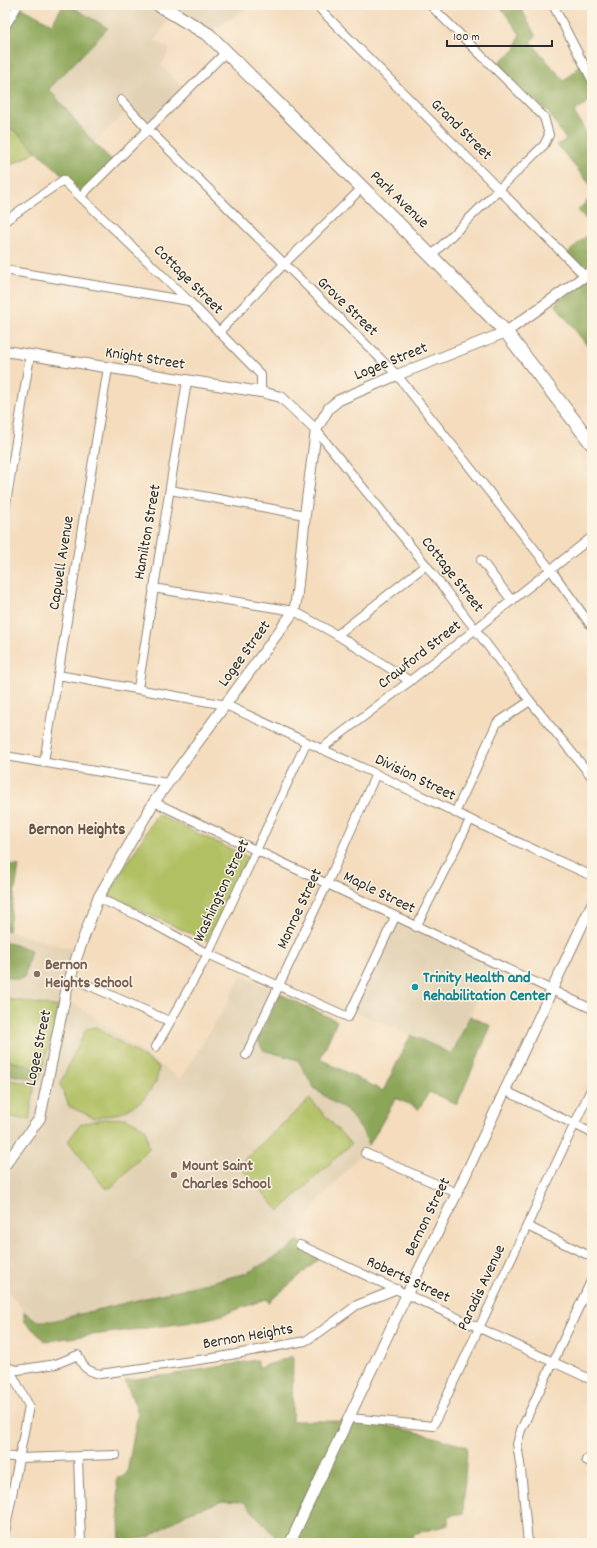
<svg xmlns="http://www.w3.org/2000/svg" width="597" height="1548" viewBox="0 0 597 1548" font-family="Dekko,sans-serif">
  <style>
    .built { fill: #e2d1b4 }
    .green { fill: #b1c063; stroke: #6e7647 }
    .forest { fill: #8ca659; stroke: #5c6842 }
    .lines { fill: none; stroke-linecap: round; stroke-linejoin: round }
    .minor-casing { stroke: #908474; stroke-width: 10 }
    .tertiary-casing { stroke: #908474; stroke-width: 12 }
    .primary-casing { stroke: #908474; stroke-width: 15 }
    .minor { stroke: #fff; stroke-width: 8 }
    .tertiary { stroke: #fff; stroke-width: 10 }
    .primary { stroke: #fff; stroke-width: 13 }
    .education-dot { fill: #8d6e63; stroke: #fcf5e5; stroke-width: 1.5 }
    .culture-dot { fill: #0f9aa8; stroke: #fcf5e5; stroke-width: 1.5 }
    .labels { text-anchor: middle; dominant-baseline: central; stroke-width: 3; stroke-linejoin: round; paint-order: stroke }
    .street-label { font-size: 16px; fill: #2b2b2b; stroke: #fcf5e5 }
    .education-label { font-size: 16px; font-weight: bold; fill: #785e54; stroke: #fcf5e5; text-anchor: start }
    .culture-label { font-size: 16px; font-weight: bold; fill: #0d838f; stroke: #fcf5e5; text-anchor: start }
    .neighbourhood-label { font-size: 17px; font-weight: bold; fill: #695345; stroke: #fcf5e5 }
  </style>
  <rect width="100%" height="100%" fill="#fcf5e5"/>
  <filter id="ink" filterUnits="userSpaceOnUse"><feTurbulence type="fractalNoise" baseFrequency=".025" numOctaves="2"/><feDisplacementMap in="SourceGraphic" scale="8" xChannelSelector="R" yChannelSelector="G"/><feConvolveMatrix kernelMatrix="1 2 1 2 8 2 1 2 1" color-interpolation-filters="sRGB"/></filter>
  <filter id="wash" filterUnits="userSpaceOnUse"><feTurbulence type="fractalNoise" baseFrequency=".012" numOctaves="4" result="noise"/><feDisplacementMap in="SourceGraphic" scale="16" xChannelSelector="R" yChannelSelector="G"/><feGaussianBlur stdDeviation="0.9" result="paint"/><feColorMatrix in="noise" values="0 0 0 0 0 0 0 0 0 0 0 0 0 0 0 0 0 1.4 0 .05"/><feComposite in="paint" operator="in"/></filter>
  <g filter="url(#wash)">
    <rect width="100%" height="100%" fill="#f4dcbd"/>
    <!-- built -->
    <g class="built">
      <polygon points="72,5 252,5 212,31 174,10 155,41 170,49 161,66 190,92 147,134 125,113 94,143 49,89 108,28 71,6"/>
      <polygon points="5,865 19,866 8,931 76,950 61,999 74,1003 180,1079 222,1012 242,975 337,1021 320,1059 396,1098 372,1142 316,1204 297,1241 286,1251 247,1273 52,1321 38,1321 24,1312 15,1299 5,1290 5,1074 39,1080 59,1007 5,1036"/>
      <polygon points="395,919 494,964 452,1054 352,1010"/>
      <polygon points="223,1501 243,1502 281,1543 127,1543 149,1537 187,1513"/>
    </g>
    <!-- green -->
    <g class="green">
      <polygon points="5,126 15,131 37,152 13,164 5,171"/>
      <polygon points="157,814 248,857 207,941 108,896"/>
      <polygon points="7,999 59,1007 42,1069 9,1061 7,1036"/>
      <polygon points="96,1027 159,1067 156,1082 142,1101 121,1113 94,1118 69,1106 60,1084 86,1029"/>
      <polygon points="5,1079 35,1084 29,1120 5,1116"/>
      <polygon points="310,1099 351,1144 279,1211 238,1165"/>
      <polygon points="126,1118 145,1128 149,1148 114,1185 110,1188 105,1188 68,1141 81,1124 103,1119"/>
    </g>
    <!-- forest -->
    <g class="forest">
      <polygon points="63,5 69,5 108,28 49,89 94,143 115,163 82,193 15,131 5,126 5,37 22,8 52,24"/>
      <polygon points="499,5 519,5 536,36 530,41 564,81 581,64 592,86 592,99 574,112 592,142 592,187 557,145 566,140 548,112 495,65 515,50 520,34"/>
      <polygon points="592,196 592,226 578,210"/>
      <polygon points="592,227 592,352 555,304 586,280 564,257 588,234"/>
      <polygon points="5,865 19,866 8,931 5,930"/>
      <polygon points="5,942 31,950 24,978 17,979 5,977"/>
      <polygon points="280,994 337,1021 320,1059 383,1091 411,1035 452,1054 470,1016 491,1026 457,1104 429,1092 419,1109 396,1098 369,1145 363,1132 346,1109 334,1103 314,1088 298,1060 263,1050 258,1040"/>
      <polygon points="5,998 7,999 7,1036 9,1061 42,1069 39,1080 5,1074"/>
      <polygon points="297,1241 325,1254 269,1302 266,1299 216,1317 186,1323 45,1341 24,1321 24,1312 38,1321 52,1321 247,1273 286,1251"/>
      <path d="M293 1356 292 1421C326 1421 359 1420 393 1427 418 1431 443 1440 467 1447L463 1513 448 1516V1525L413 1534 414 1543H281L244 1502 223 1501 187 1513 149 1537 120 1542 117 1478 122 1477 127 1473 138 1413 125 1380 170 1375 257 1360 259 1368Z"/>
    </g>
  </g>
  <g filter="url(#ink)">
    <g class="lines">
      <!-- minor casing -->
      <g class="minor-casing">
        <g id="minor">
          <polyline points="316,5 585,276"/>
          <polyline points="430,5 544,117 549,135 544,145 431,256"/>
          <polyline points="553,5 592,80"/>
          <polyline points="5,27 18,5"/>
          <polyline points="121,100 149,130 397,375 551,570 592,627"/>
          <polyline points="81,196 226,52"/>
          <polyline points="5,221 63,180 189,301 261,375 261,392"/>
          <polyline points="5,270 189,301"/>
          <polyline points="219,332 284,264 362,188"/>
          <polyline points="316,430 426,565 530,701 592,777"/>
          <polyline points="170,490 305,515"/>
          <polyline points="5,509 30,356"/>
          <polyline points="481,560 512,601"/>
          <polyline points="153,588 294,611 337,635 410,681"/>
          <polyline points="337,635 426,565"/>
          <polyline points="58,675 226,705 376,774 498,833 592,876"/>
          <polyline points="138,688 187,381"/>
          <polyline points="321,749 410,681 592,537"/>
          <polyline points="5,756 167,783"/>
          <polyline points="44,762 108,368"/>
          <polyline points="154,802 592,1009"/>
          <polyline points="455,813 497,723 530,701"/>
          <polyline points="98,898 139,916 208,954 348,1017 395,917"/>
          <polyline points="416,927 470,820"/>
          <polyline points="70,977 169,1021"/>
          <polyline points="156,1047 208,954 306,743"/>
          <polyline points="246,1055 327,884 376,774"/>
          <polyline points="504,1090 592,1133"/>
          <polyline points="365,1153 457,1193"/>
          <polyline points="527,1226 592,1257"/>
          <polyline points="300,1245 592,1380"/>
          <polyline points="5,1361 29,1406 5,1532"/>
          <path d="M5 1368 18 1370 56 1364 78 1355C83 1368 87 1371 100 1374L220 1357 305 1341 320 1332 357 1305 397 1289"/>
          <polyline points="350,1418 433,1426 592,1087"/>
          <polyline points="5,1456 19,1458 116,1455"/>
          <polyline points="78,1457 81,1543"/>
          <polyline points="586,1460 592,1463"/>
          <polyline points="528,1543 521,1470 517,1444 521,1430 592,1279"/>
        </g>
      </g>
      <!-- tertiary casing -->
      <g class="tertiary-casing">
        <g id="tertiary">
          <polyline points="5,351 261,392 281,397 316,430"/>
          <polyline points="5,1165 40,1118 66,992 77,956 98,898 154,802 294,611 296,602 305,515 316,430 329,408 339,400 397,375 506,332 592,271"/>
          <polyline points="290,1543 407,1294 457,1193 592,904"/>
        </g>
      </g>
      <!-- primary casing -->
      <g class="primary-casing">
        <polyline id="primary" points="159,5 209,35 431,256 506,332 592,444"/>
      </g>
      <!-- minor -->
      <use href="#minor" class="minor"/>
      <!-- tertiary -->
      <use href="#tertiary" class="tertiary"/>
      <!-- primary -->
      <use href="#primary" class="primary"/>
    </g>
  </g>
  <!-- markers -->
  <g class="education-dot">
    <circle cx="37" cy="974" r="4"/>
    <circle cx="174" cy="1175" r="4"/>
  </g>
  <circle class="culture-dot" cx="415" cy="987" r="4"/>
  <g class="labels">
    <!-- street labels -->
    <g class="street-label">
      <text transform="translate(461 130) rotate(45)">Grand Street</text>
      <text transform="translate(399 200) rotate(44)">Park Avenue</text>
      <text transform="translate(188 280) rotate(45)">Cottage Street</text>
      <text transform="translate(347 307) rotate(44)">Grove Street</text>
      <text transform="translate(145 359) rotate(9)">Knight Street</text>
      <text transform="translate(391 362) rotate(-22)">Logee Street</text>
      <text transform="translate(148 532) rotate(-80)">Hamilton Street</text>
      <text transform="translate(62 563) rotate(-81)">Capwell Avenue</text>
      <text transform="translate(452 575) rotate(52)">Cottage Street</text>
      <text transform="translate(245 654) rotate(-54)">Logee Street</text>
      <text transform="translate(420 655) rotate(-38)">Crawford Street</text>
      <text transform="translate(415 778) rotate(26)">Division Street</text>
      <text transform="translate(222 891) rotate(-65)">Washington Street</text>
      <text transform="translate(379 893) rotate(26)">Maple Street</text>
      <text transform="translate(300 909) rotate(-65)">Monroe Street</text>
      <text transform="translate(39 1048) rotate(-78)">Logee Street</text>
      <text transform="translate(428 1217) rotate(-64)">Bernon Street</text>
      <text transform="translate(408 1280) rotate(25)">Roberts Street</text>
      <text transform="translate(482 1288) rotate(-65)">Paradis Avenue</text>
      <text transform="translate(248 1337) rotate(-10)">Bernon Heights</text>
    </g>
    <!-- education labels -->
    <g class="education-label">
      <text x="45" y="965">Bernon<tspan x="45" dy="18">Heights School</tspan></text>
      <text x="182" y="1166">Mount Saint<tspan x="182" dy="18">Charles School</tspan></text>
    </g>
    <!-- culture labels -->
    <g class="culture-label">
      <text x="423" y="978">Trinity Health and<tspan x="423" dy="18">Rehabilitation Center</tspan></text>
    </g>
    <!-- neighbourhood labels -->
    <g class="neighbourhood-label">
      <text x="77" y="831">Bernon Heights</text>
    </g>
  </g>
  <!-- margin -->
  <rect width="597" height="1548" fill="none" stroke="#fcf5e5" stroke-width="20"/>
  <!-- scale -->
  <path d="M447 40v6h105v-6" fill="none" stroke="#2b2b2b" stroke-width="2"/>
  <text x="453" y="40" font-size="12" fill="#2b2b2b" stroke="#fcf5e5" stroke-width="3" paint-order="stroke">100 m</text>
</svg>
